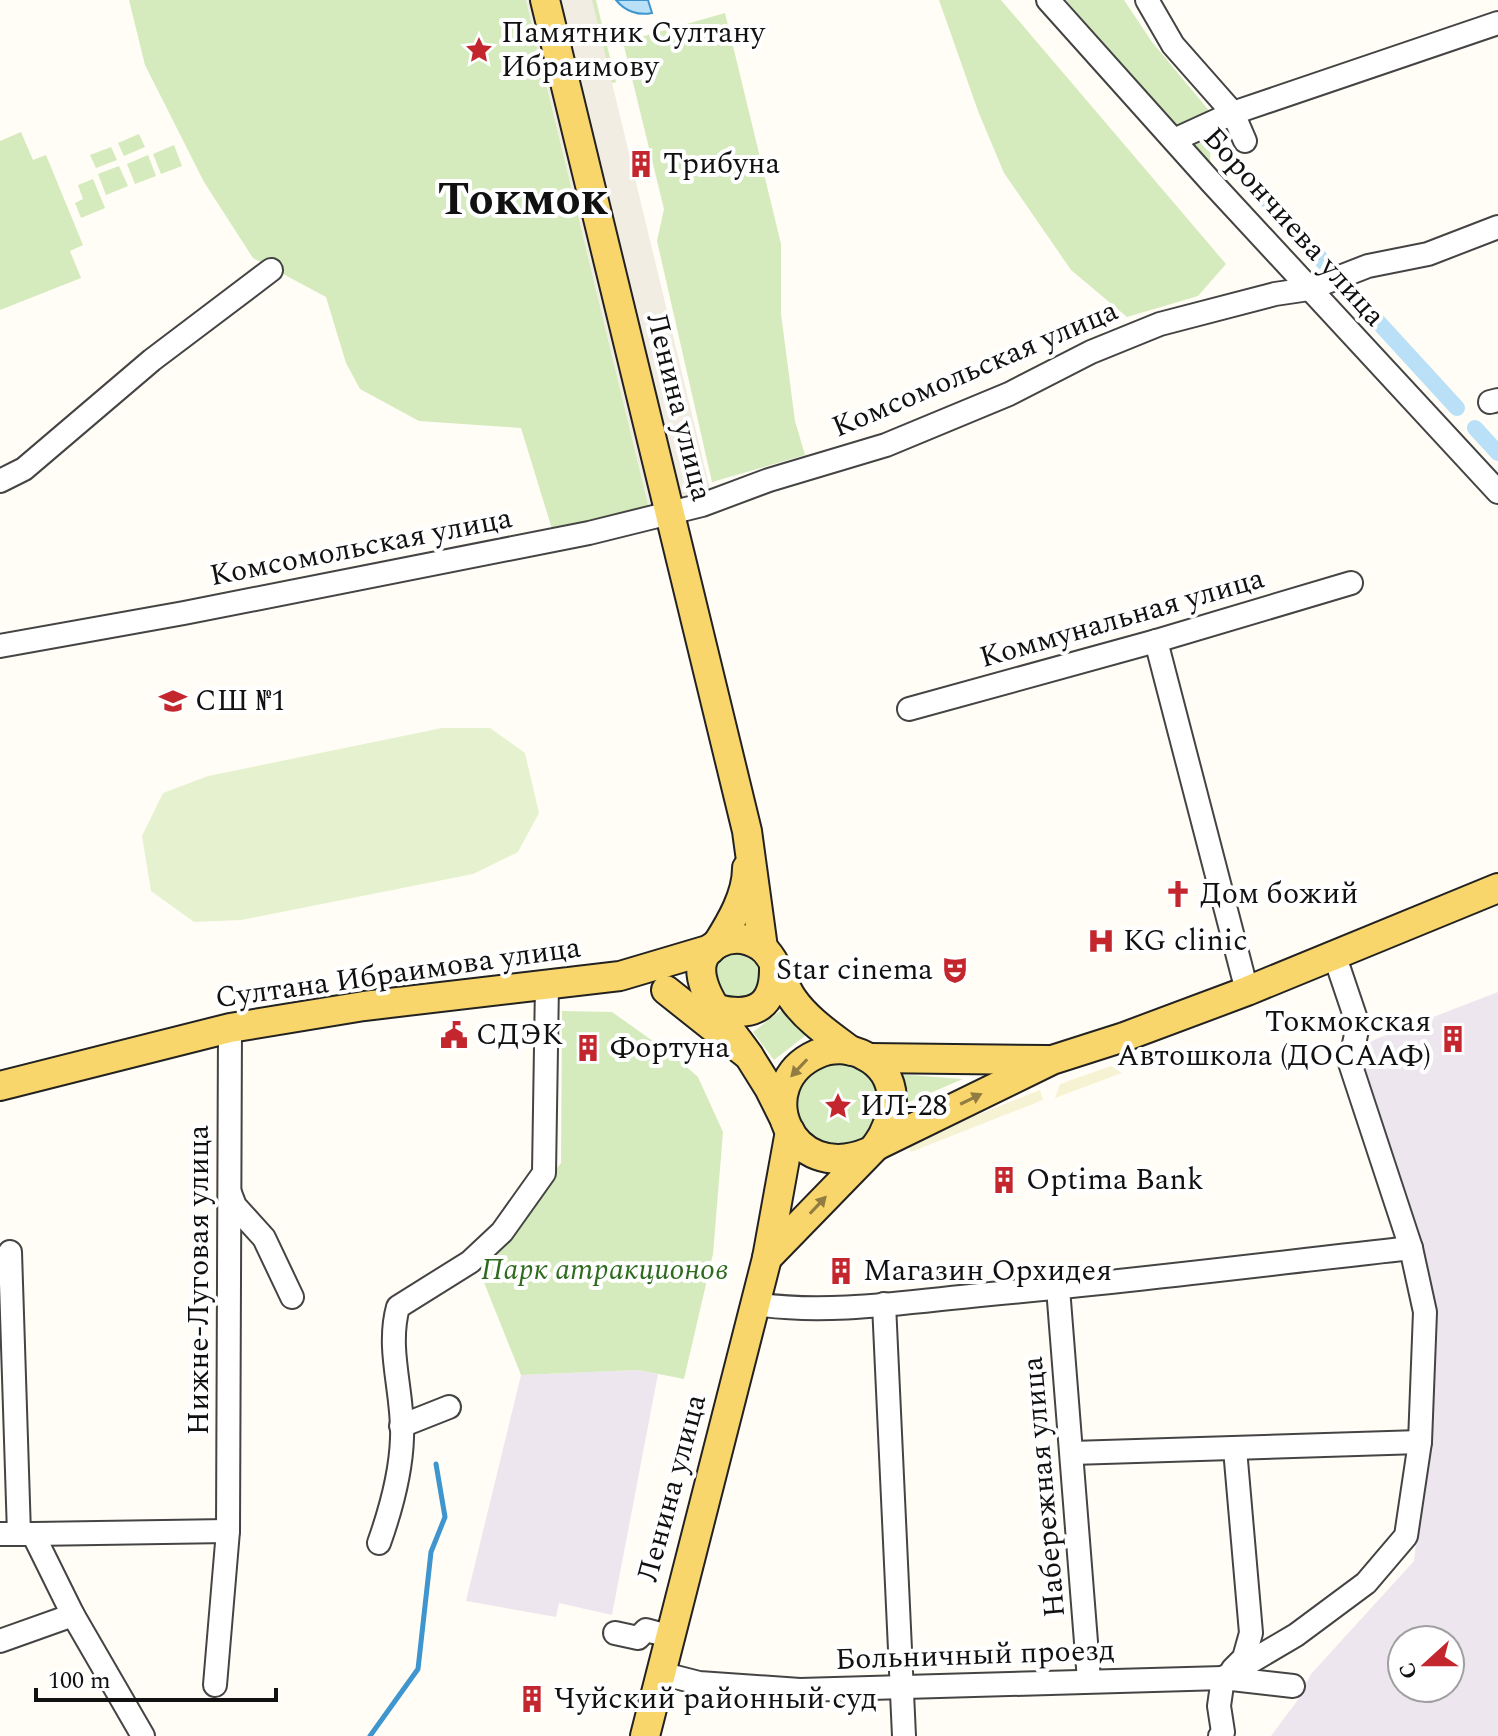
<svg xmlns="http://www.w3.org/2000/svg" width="1498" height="1736" viewBox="0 0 1498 1736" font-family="Spectral,serif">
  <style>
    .industrial { fill: #eee6ef; fill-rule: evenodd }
    .farmland { fill: #f6f3d4 }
    .green { fill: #d5ebbd }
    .pitch { fill: #e6f2cf }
    .plaza { fill: #f1ede2 }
    .water { fill: #b9e0f7; stroke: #3f96cf; stroke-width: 2 }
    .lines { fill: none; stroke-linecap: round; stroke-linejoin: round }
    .stream { stroke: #3f96cf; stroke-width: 5 }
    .canal { stroke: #b9e0f7; stroke-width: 16 }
    .minor-casing { stroke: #444; stroke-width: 26 }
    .major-casing { stroke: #222; stroke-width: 32 }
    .minor { stroke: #fff; stroke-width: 22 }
    .major { stroke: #f9d66b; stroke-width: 28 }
    .oneway { fill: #917d42 }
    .labels { text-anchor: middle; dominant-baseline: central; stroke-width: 8; stroke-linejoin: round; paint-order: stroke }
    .poi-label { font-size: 30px; fill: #111; stroke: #fff; text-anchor: start }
    .street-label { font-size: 30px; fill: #111; stroke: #fff }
    .park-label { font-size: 30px; font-style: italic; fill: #2f6b1f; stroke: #fff }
    .town-label { font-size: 46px; font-weight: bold; fill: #111; stroke: #fff }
  </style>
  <rect width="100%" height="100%" fill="#fffdf5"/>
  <!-- industrial -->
  <g class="industrial">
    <path d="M1498 992V1736H1271L1297 1701 1311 1674 1414 1561 1428 1437 1436 1317 1425 1263 1355 1057 1358 1049 1376 1039ZM1402 1640H1450V1688H1402Z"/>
    <polygon points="638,1370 658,1374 612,1615 559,1603 556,1617 466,1601 521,1375"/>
  </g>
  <!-- farmland -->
  <g class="farmland">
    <polygon points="1111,1066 1122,1073 1055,1098 1060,1084"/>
    <polygon points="1040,1090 1043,1100 911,1152 907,1143"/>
  </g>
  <!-- green -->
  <g class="green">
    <polygon points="129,0 526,0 649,508 552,529 521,428 419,421 360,389 346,363 326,297 253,258 204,182 145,65"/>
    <polygon points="589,0 596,0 616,82 609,84"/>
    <polygon points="939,0 1001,0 1226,264 1198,296 1127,317 1071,270 1004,173 978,111"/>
    <polygon points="1066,0 1124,0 1152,42 1211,113 1210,168"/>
    <polygon points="725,13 781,244 781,314 795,421 805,455 712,482 657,241 664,209 623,42"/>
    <polygon points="21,132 33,160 46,155 83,245 70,251 81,278 0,310 0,141"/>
    <polygon points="139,134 145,147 124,156 118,143"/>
    <polygon points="174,145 182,166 161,174 153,154"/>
    <polygon points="111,147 117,160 96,168 90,155"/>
    <polygon points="148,155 156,176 135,184 127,164"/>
    <polygon points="119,166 128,186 106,195 98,174"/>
    <polygon points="93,179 105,208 81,218 75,203 83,199 78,185"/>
    <polygon points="742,948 762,964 759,990 746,1000 721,996 713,964 718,956"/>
    <polygon points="784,1008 805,1036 774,1060 753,1032"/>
    <polygon points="562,1011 612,1012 674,1056 698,1077 723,1132 713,1254 684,1379 638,1370 521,1375 477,1265 561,1163"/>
    <circle cx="838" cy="1105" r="41"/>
    <polygon points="896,1074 963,1079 902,1105"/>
  </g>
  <!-- pitch -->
  <polygon class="pitch" points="442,728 490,728 525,753 539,813 518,852 473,874 241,920 194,922 151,891 142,836 163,793 208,776"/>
  <!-- plaza -->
  <polygon class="plaza" points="526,0 592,0 711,493 649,508"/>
  <!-- water -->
  <path class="water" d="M616 0H648L652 13C638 16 625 11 616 0Z"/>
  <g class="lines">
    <!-- stream -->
    <polyline class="stream" points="370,1736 418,1669 431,1552 445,1517 436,1464"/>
    <!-- canal -->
    <g class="canal">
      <polyline points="1233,163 1329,268"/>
      <polyline points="1347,288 1457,408"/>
      <polyline points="1475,428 1498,453"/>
    </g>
    <!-- minor casing -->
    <g class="minor-casing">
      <g id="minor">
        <polyline points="1048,0 1212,183 1498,492"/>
        <polyline points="1147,0 1173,45 1233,113 1245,141"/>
        <polyline points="1174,140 1233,113 1498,23"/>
        <polyline points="1490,402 1498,400"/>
        <polyline points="0,481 24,469 152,360 271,270"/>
        <polyline points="1156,641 1247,991"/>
        <polyline points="0,646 184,613 589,533 702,505 769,480 886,445 1009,394 1091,352 1160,324 1275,294 1309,289 1368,266 1428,254 1498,227"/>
        <polyline points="909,709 1156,641 1351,583"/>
        <polyline points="230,1193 235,1206 264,1238 292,1297"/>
        <polyline points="10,1252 19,1534"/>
        <polyline points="1058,1288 1089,1680"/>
        <path d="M755 1304C827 1315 908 1302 980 1295 1124 1282 1267 1264 1411 1248"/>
        <polyline points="884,1304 904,1736"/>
        <polyline points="401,1426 449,1407"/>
        <polyline points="1072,1453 1420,1442"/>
        <polyline points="0,1534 33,1534 73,1615 143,1736"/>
        <polyline points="33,1534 228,1531"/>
        <path d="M379 1543C390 1512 401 1471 402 1438 404 1394 386 1350 398 1307L470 1262 502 1232 544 1173 547 984"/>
        <polyline points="615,1633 638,1638 646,1630 668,1636"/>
        <polyline points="0,1641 73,1615"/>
        <polyline points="1233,1669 1244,1658 1251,1633 1235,1449"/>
        <polyline points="660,1673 699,1683 800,1690 1223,1678 1293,1686"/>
        <polyline points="1223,1678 1296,1635 1366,1583 1406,1536 1420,1442 1425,1312 1411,1248 1350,1063 1358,1025 1334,954"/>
        <polyline points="215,1685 228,1531 230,1028"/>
        <polyline points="1220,1736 1223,1732 1219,1706 1223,1678"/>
      </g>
    </g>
    <!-- major casing -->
    <g class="major-casing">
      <g id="major">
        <polyline points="545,0 747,831 763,948"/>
        <path d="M717 944C731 922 747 895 747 868"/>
        <polyline points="666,990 749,1056 769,1088 783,1116"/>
        <path d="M717 1009C755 1018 775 1006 774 966"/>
        <path d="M749 1056C731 1029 672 967 719 943 733 936 747 938 760 946 775 956 782 983 792 998 807 1020 830 1035 851 1051"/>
        <polyline points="870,1058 1047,1060"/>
        <polyline points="0,1086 230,1028 364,1006 620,976 711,949"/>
        <polyline points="876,1146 1052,1060 1124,1037 1247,991 1498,888"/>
        <path d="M767 1258 876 1146C896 1118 902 1075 865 1056 851 1048 832 1047 817 1054 749 1084 789 1186 869 1152"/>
        <polyline points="645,1736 767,1258 790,1131"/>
      </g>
    </g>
    <!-- minor -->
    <use href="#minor" class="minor"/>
    <!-- major -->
    <use href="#major" class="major"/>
  </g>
  <!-- one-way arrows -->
  <defs><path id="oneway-solid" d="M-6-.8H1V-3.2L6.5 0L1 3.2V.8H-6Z" transform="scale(2)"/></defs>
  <g class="oneway">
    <use href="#oneway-solid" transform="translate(799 1068) rotate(133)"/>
    <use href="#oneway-solid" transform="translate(971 1099) rotate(-26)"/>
    <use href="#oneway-solid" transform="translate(818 1205) rotate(-47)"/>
  </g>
  <!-- icons -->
  <defs>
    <g id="sight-bare" transform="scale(2.16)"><path d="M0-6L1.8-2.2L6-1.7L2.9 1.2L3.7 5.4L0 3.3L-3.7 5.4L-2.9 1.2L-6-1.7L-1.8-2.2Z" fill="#c4262e" stroke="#fff" stroke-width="2.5" paint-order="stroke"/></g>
    <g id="building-bare" transform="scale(2.16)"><path d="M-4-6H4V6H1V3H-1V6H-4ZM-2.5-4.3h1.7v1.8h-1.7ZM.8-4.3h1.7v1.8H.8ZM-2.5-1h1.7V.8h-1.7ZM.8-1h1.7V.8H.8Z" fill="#c4262e" stroke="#fff" stroke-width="2.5" paint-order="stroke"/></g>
    <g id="school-bare" transform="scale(2.16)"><path d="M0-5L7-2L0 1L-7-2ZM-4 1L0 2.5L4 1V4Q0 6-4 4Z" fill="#c4262e" stroke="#fff" stroke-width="2.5" paint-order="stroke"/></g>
    <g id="church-bare" transform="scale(2.16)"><path d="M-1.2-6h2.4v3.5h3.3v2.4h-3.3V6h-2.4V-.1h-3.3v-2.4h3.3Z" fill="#c4262e" stroke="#fff" stroke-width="2.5" paint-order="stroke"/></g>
    <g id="hospital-bare" transform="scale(2.16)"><path d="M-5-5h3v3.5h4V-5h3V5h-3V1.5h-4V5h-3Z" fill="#c4262e" stroke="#fff" stroke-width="2.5" paint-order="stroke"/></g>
    <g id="theatre-bare" transform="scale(2.16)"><path d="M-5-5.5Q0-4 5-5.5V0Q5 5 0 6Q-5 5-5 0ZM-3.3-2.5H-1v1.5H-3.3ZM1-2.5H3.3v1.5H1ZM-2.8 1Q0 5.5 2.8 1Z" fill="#c4262e" stroke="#fff" stroke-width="2.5" paint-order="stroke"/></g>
    <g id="civic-bare" transform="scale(2.16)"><path d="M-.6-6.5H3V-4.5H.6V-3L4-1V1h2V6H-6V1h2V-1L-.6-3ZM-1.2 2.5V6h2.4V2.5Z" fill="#c4262e" stroke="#fff" stroke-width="2.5" paint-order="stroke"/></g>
  </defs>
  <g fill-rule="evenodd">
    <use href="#sight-bare" x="479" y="50"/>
    <use href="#building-bare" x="641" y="164"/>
    <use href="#school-bare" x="173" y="701"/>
    <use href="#church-bare" x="1178" y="894"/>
    <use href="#hospital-bare" x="1101" y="941"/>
    <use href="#theatre-bare" x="955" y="970"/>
    <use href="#civic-bare" x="454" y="1035"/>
    <use href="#building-bare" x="1453" y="1039"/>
    <use href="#building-bare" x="588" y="1048"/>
    <use href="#sight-bare" x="838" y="1106"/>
    <use href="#building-bare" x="1004" y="1180"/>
    <use href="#building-bare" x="841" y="1271"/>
    <use href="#building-bare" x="532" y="1699"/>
  </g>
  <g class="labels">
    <!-- poi labels -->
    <g class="poi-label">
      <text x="501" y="33">Памятник Султану<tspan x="501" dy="34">Ибраимову</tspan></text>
      <text x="663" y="164">Трибуна</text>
      <text x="195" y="701">СШ №1</text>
      <text x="1200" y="894">Дом божий</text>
      <text x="1123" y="941">KG clinic</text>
      <text x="933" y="970" text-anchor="end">Star cinema</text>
      <text x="1431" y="1022" text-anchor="end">Токмокская<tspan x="1431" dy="34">Автошкола (ДОСААФ)</tspan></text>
      <text x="476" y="1035">СДЭК</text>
      <text x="610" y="1048">Фортуна</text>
      <text x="860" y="1106">ИЛ-28</text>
      <text x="1026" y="1180">Optima Bank</text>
      <text x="863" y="1271">Магазин Орхидея</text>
      <text x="554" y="1699">Чуйский районный суд</text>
    </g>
    <!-- street labels -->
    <g class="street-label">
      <text transform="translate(1294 227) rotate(48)">Борончиева улица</text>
      <text transform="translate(975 369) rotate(-23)">Комсомольская улица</text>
      <text transform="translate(679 407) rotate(76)">Ленина улица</text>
      <text transform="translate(361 547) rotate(-11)">Комсомольская улица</text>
      <text transform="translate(1122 618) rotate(-16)">Коммунальная улица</text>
      <text transform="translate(398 973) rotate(-8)">Султана Ибраимова улица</text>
      <text transform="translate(199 1280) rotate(-90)">Нижне-Луговая улица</text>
      <text transform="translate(1044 1487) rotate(-95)">Набережная улица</text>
      <text transform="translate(672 1488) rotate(-75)">Ленина улица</text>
      <text transform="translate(975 1655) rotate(-2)">Больничный проезд</text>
    </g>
    <!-- park labels -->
    <g class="park-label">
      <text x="605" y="1270">Парк атракционов</text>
    </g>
    <!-- town labels -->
    <g class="town-label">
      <text x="523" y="200">Токмок</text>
    </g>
  </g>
  <!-- north arrow -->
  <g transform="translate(1426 1664) rotate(249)"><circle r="38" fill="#ffffff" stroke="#a0a0a0" stroke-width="2"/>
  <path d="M0-6L14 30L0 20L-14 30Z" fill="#c4262e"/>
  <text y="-12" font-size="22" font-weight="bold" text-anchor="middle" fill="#111111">С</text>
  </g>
  <!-- scale -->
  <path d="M36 1688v12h240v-12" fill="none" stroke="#111111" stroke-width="4"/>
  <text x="48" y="1688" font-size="24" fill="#111111" stroke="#ffffff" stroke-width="6" paint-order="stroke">100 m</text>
</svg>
